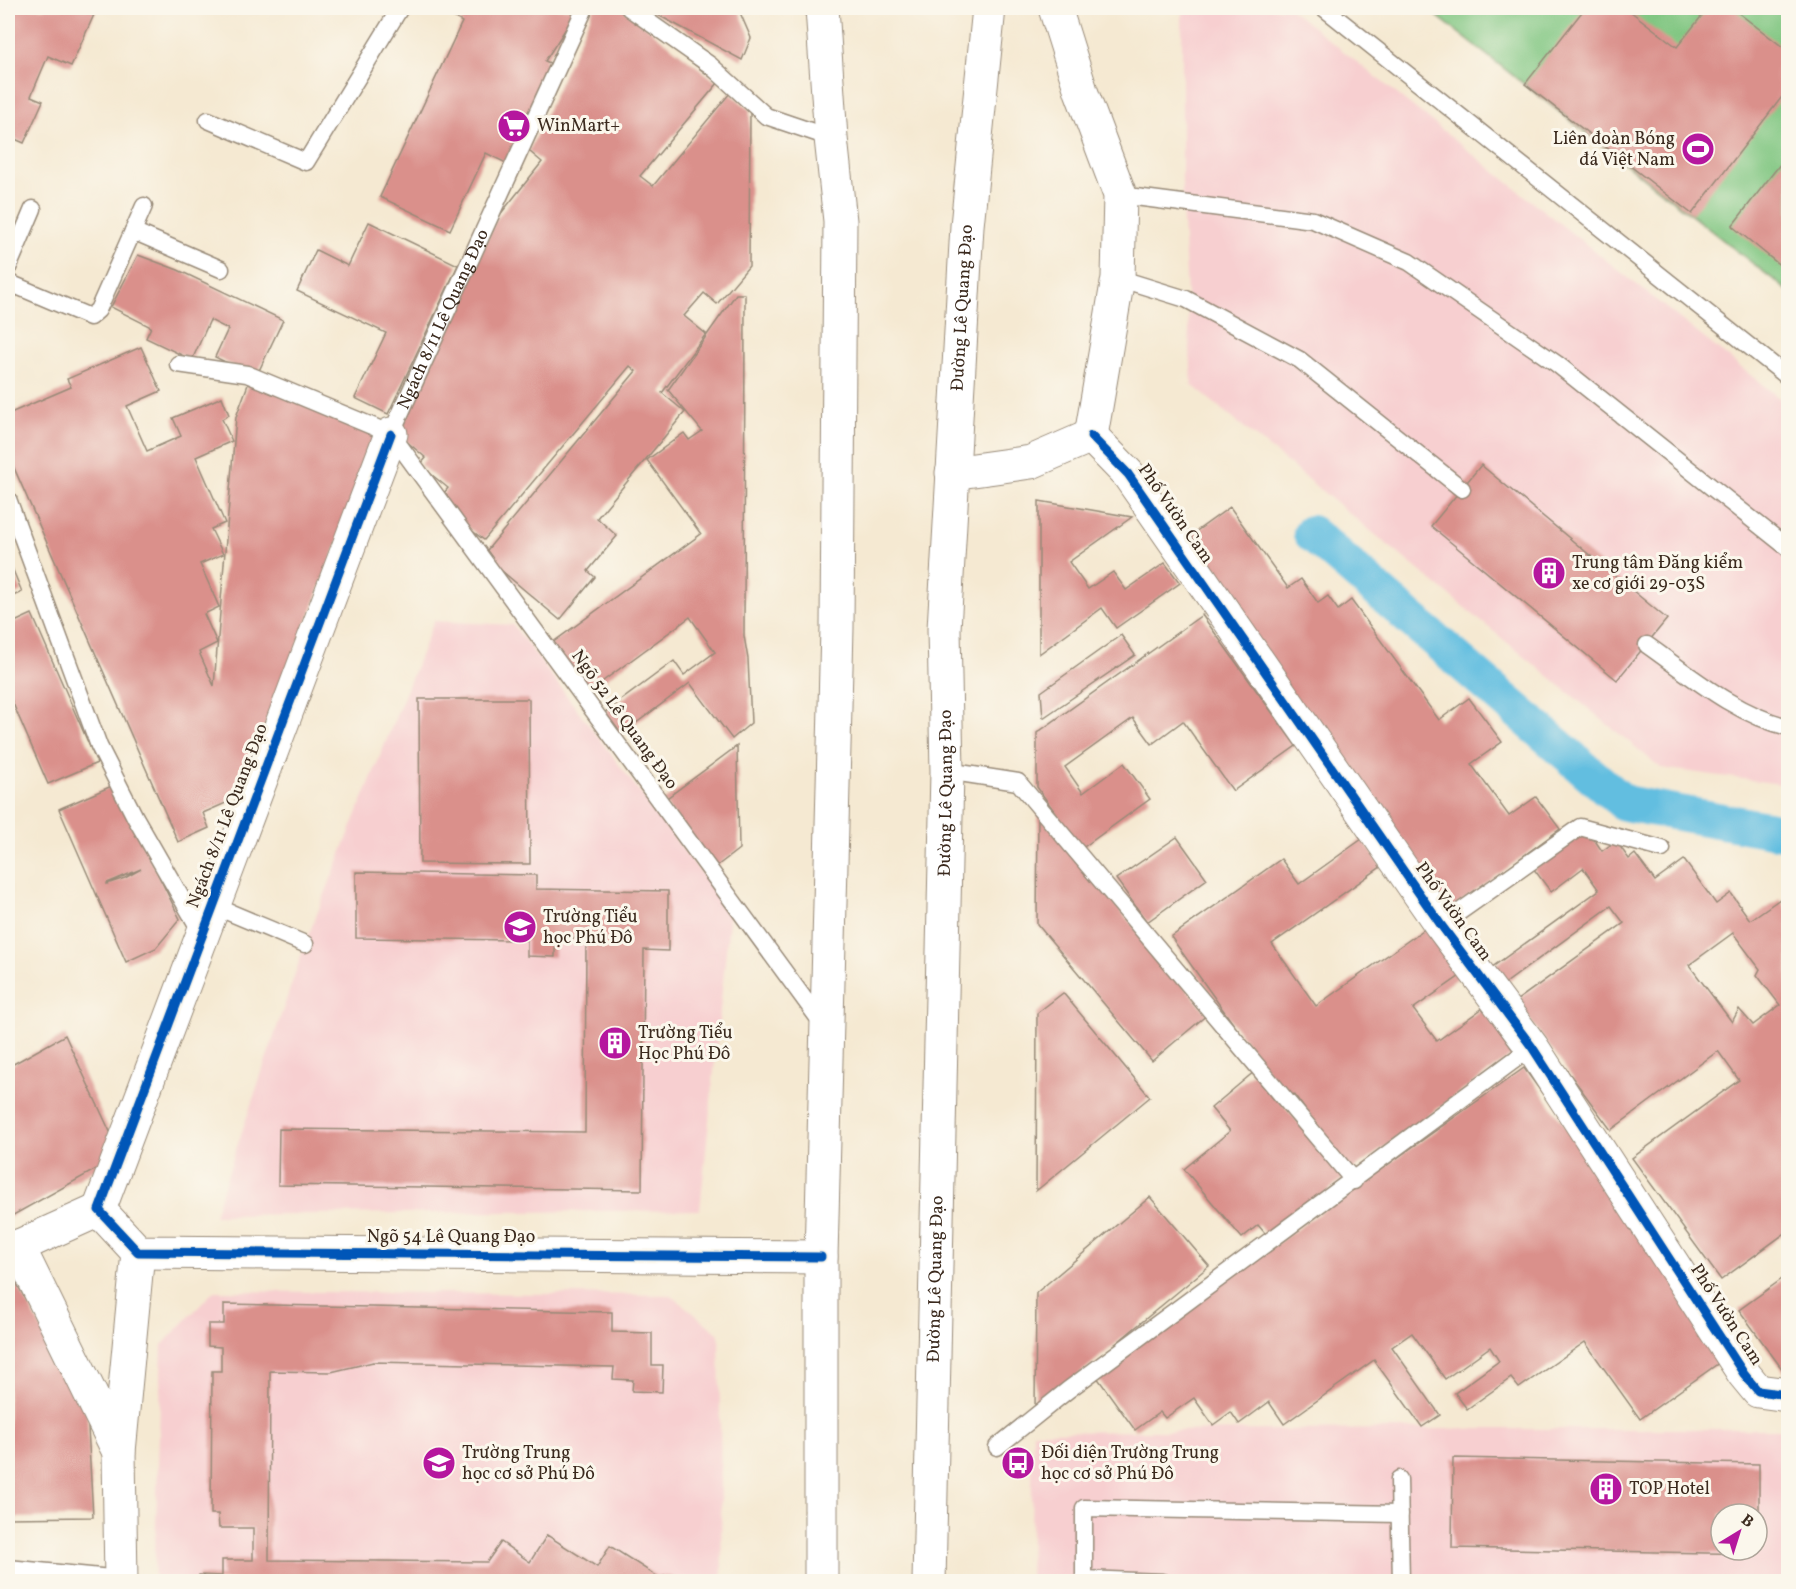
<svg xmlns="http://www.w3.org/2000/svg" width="1796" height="1589" viewBox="0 0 1796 1589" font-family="Vollkorn,serif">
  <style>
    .built { fill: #f7cfd0; fill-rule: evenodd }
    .park { fill: #80c681; stroke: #5e7850; stroke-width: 1.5 }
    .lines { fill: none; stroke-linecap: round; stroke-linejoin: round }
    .canal { stroke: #62bee0; stroke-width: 36 }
    .building { fill: #da908b; fill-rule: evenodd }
    .lane-casing { stroke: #988a78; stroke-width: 19 }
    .street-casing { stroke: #988a78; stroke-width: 35 }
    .secondary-casing { stroke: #988a78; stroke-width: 35 }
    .lane { stroke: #fff; stroke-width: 16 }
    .street { stroke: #fff; stroke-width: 33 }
    .secondary { stroke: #fff; stroke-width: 33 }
    .cycleway-casing { stroke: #fbf7ec; stroke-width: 13 }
    .cycleway { stroke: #0057b8; stroke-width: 9 }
    .labels { text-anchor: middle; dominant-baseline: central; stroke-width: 6; stroke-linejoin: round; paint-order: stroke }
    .poi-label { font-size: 18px; fill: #3b2a1e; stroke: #fbf7ec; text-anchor: start }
    .street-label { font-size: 18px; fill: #3b2a1e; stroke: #fbf7ec }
  </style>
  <rect width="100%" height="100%" fill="#fbf7ec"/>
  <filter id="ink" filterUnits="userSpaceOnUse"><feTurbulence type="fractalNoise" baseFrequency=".0167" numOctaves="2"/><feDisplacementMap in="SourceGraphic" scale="12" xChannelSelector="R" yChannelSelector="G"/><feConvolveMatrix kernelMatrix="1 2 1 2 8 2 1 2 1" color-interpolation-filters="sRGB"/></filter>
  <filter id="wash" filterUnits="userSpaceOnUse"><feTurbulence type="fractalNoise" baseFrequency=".008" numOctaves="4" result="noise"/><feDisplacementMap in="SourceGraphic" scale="24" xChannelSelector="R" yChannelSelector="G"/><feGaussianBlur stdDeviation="1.35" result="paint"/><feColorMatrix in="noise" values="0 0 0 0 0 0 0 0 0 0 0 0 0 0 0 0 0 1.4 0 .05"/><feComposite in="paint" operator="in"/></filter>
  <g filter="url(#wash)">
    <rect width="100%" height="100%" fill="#f5e9d2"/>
    <!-- built -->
    <g class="built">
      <polygon points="1182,8 1289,8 1788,405 1788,785 1661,768 1192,385 1182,203"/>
      <polygon points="434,621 513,625 730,911 700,1210 214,1215 305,944"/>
      <polygon points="214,1291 671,1295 719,1334 722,1581 154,1582 162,1345"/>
      <path d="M1409 1429H1788V1581L1030 1582 1033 1432ZM1721 1514H1757V1550H1721Z"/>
    </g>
    <!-- park -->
    <polygon class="park" points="1427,8 1788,8 1788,291"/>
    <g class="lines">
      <!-- canal -->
      <polyline class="canal" points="1311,533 1624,803 1788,833"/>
    </g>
    <g id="blocks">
      <!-- building -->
      <g class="building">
        <polygon points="8,8 97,8 71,66 48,56 31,96 43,101 24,143 8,136"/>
        <polygon points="438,8 579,8 545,61 552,64 506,163 486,153 450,230 380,197 462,22"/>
        <polygon points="594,8 622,8 718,83 640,176 653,186 730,93 750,110 749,266 717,304 704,293 684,316 706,334 662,393 685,412 597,518 617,536 588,571 595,577 560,620 483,555 636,371 630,366 484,540 456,518 440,498 448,488 420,465 426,458 398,434 495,221 542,162 529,151"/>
        <polygon points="645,8 738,8 751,38 742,60"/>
        <polygon points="1585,8 1626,8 1677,47 1708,8 1732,8 1788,51 1788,89 1692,214 1525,84"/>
        <polygon points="1788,154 1788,272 1732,226"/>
        <polygon points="369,222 458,265 388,414 355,398 386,333 297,291 316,250 348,266"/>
        <polygon points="138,255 178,270 283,320 256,377 215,357 228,329 210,320 192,360 146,338 151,327 111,307"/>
        <polygon points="736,294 745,294 744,636 748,659 751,723 732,739 690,683 616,738 600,716 674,661 684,675 715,652 690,617 584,695 548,646 701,534 647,460 684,433 689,440 702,431 668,390"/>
        <polygon points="141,347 161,391 127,406 147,451 181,436 173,418 222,397 229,415 222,419 232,441 196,457 225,523 211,529 223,554 200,564 219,607 204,614 217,643 199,652 214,686 236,417 250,379 382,431 277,698 248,764 226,803 203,813 209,828 178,842 8,454 8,414 71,387 67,379"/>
        <polygon points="1481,465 1667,619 1617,680 1431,526"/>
        <polygon points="1039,501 1132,517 1069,562 1088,589 1113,572 1126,590 1165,563 1180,583 1116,628 1102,608 1039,654"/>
        <polygon points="1230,507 1288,588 1301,579 1318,603 1328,596 1338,610 1351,600 1439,720 1469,698 1502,742 1471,764 1509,816 1536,797 1560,829 1450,910 1180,543"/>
        <polygon points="8,558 22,592 8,598"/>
        <polygon points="32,614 97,763 48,784 8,692 8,625"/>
        <polygon points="1202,615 1296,746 1233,791 1183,721 1152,744 1133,718 1065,767 1083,793 1124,763 1150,799 1081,849 1037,787 1037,733"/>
        <polygon points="1121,635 1135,655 1043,718 1041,692"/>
        <polygon points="419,699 529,699 530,864 420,863"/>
        <polygon points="737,746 739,849 713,869 663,801"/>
        <path d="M114 785 180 919 156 948 126 962 59 809ZM141 869 125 878 107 884V883Z"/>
        <polygon points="1038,813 1208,1014 1152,1061 1037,924"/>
        <path d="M1587 829 1602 851 1616 841 1629 859 1635 854 1655 881 1684 860 1716 904 1731 893 1750 920 1780 899 1788 911V1231L1721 1280 1632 1158 1739 1080 1718 1051 1611 1130 1516 1001 1624 923 1611 906 1503 985 1491 968 1599 890 1583 868 1551 892 1533 868ZM1733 933 1760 969 1757 975 1780 1005 1753 1025 1739 1009 1732 1022 1689 965Z"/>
        <polygon points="1177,837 1207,879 1147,922 1116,879"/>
        <polygon points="1362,839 1382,866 1272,944 1316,1006 1426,928 1460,976 1413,1009 1437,1041 1483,1008 1515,1053 1350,1172 1294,1094 1287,1099 1171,937 1281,859 1299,884"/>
        <polygon points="356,872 536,875 536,889 668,891 668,951 644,950 642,1190 278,1185 279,1129 585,1132 586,938 555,938 555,957 527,956 527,940 356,938"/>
        <polygon points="1063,993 1150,1097 1036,1191 1037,1013"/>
        <polygon points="65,1035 112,1136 100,1167 8,1218 8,1067"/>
        <polygon points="1524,1068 1730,1355 1640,1419 1585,1342 1519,1388 1511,1378 1467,1409 1455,1393 1499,1361 1490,1347 1445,1379 1412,1333 1392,1347 1440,1415 1422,1427 1374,1360 1284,1424 1269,1402 1239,1424 1231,1412 1213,1425 1194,1398 1165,1418 1160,1412 1135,1430 1094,1373"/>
        <polygon points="1255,1071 1345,1177 1270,1239 1258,1225 1242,1238 1184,1169 1230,1131 1211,1108"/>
        <polygon points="1150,1197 1209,1266 1035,1411 1036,1293"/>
        <polygon points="8,1268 87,1410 93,1517 8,1518"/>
        <polygon points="1782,1279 1788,1288 1788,1377 1739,1310"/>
        <polygon points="224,1304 612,1312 612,1332 652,1333 652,1365 663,1365 662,1392 632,1391 633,1380 613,1379 614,1367 373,1362 331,1372 270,1371 269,1560 487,1562 501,1542 530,1562 547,1535 597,1567 610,1546 658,1577 669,1576 684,1581 540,1581 533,1578 531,1581 198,1581 199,1575 222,1576 222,1560 253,1560 253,1528 219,1528 218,1514 211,1514 212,1371 221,1371 221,1347 208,1346 208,1324 224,1324"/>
        <polygon points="1453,1458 1759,1464 1759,1514 1721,1514 1721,1550 1758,1550 1758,1554 1452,1548"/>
      </g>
    </g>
  </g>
  <g filter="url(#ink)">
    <use href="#blocks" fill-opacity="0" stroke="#988a78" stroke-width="1.5"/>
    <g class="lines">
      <!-- lane casing -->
      <g class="lane-casing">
        <g id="lane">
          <polyline points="629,8 710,65 766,116 831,138"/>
          <polyline points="1324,8 1788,377"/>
          <polyline points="208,120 306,162 400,8"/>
          <polyline points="1120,195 1313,220 1409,262 1557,364 1788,548"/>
          <polyline points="133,231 144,206"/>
          <polyline points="8,268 33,209"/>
          <polyline points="1118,278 1186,299 1300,360 1462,489"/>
          <polyline points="8,293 12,284 90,317 98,310 133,231 221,269"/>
          <polyline points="178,364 247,374 391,434"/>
          <polyline points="391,434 824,1026"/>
          <path id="s1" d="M391 434 585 8"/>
          <polyline points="8,499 99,746 135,817 201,932"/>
          <path d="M1647 645C1691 676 1735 714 1788 727"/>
          <polyline points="947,771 1018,782 1354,1181"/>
          <polyline points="212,905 305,944"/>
          <polyline points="1441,925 1580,827 1662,849"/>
          <polyline points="997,1447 1068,1390 1532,1047"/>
          <polyline points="1399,1479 1401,1582"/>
          <polyline points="8,1568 121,1579"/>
          <polyline points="1084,1579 1162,1582"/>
          <polyline points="1084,1582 1084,1508 1400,1514"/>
        </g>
      </g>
      <!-- street casing -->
      <g class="street-casing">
        <g id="street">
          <polyline points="1055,8 1081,91 1120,195 1118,278 1091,436"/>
          <polyline points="1091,436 1128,474 1441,925 1532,1047 1744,1374 1758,1391 1788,1395"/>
          <polyline points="952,473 1031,462 1091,436"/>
          <polyline points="99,1210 391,434"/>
          <polyline points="99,1210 138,1252 821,1257"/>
          <polyline points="18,1246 119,1452"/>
          <polyline points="8,1251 99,1210"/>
          <polyline points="121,1582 119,1452 138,1252"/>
        </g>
      </g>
      <!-- secondary casing -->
      <g class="secondary-casing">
        <g id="secondary">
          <polyline points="821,1582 821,1257 837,628 840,221 831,138 822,8"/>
          <path id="s2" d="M929 1582 947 771 944 629 967 226 989 8"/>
        </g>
      </g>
      <!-- lane -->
      <use href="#lane" class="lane"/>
      <!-- street -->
      <use href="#street" class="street"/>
      <!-- secondary -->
      <use href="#secondary" class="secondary"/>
      <!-- cycleway casing -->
      <g class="cycleway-casing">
        <g id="cycleway">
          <polyline points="391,434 99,1210 138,1252 821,1257"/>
          <polyline points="1091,436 1128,474 1441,925 1532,1047 1744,1374 1758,1391 1788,1395"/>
        </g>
      </g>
      <!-- cycleway -->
      <use href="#cycleway" class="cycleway"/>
    </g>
  </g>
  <!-- icons -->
  <defs>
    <g id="supermarket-disc" transform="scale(1.725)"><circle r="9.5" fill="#b5179e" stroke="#fbf7ec"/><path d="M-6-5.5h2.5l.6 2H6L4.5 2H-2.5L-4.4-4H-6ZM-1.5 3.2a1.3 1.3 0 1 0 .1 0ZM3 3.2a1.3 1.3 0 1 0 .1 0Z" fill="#fff"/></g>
    <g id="stadium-disc" transform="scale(1.725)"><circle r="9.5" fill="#b5179e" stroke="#fbf7ec"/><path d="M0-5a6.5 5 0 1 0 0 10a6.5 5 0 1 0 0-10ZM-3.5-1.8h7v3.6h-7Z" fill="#fff"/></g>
    <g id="building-disc" transform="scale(1.725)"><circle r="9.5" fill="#b5179e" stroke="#fbf7ec"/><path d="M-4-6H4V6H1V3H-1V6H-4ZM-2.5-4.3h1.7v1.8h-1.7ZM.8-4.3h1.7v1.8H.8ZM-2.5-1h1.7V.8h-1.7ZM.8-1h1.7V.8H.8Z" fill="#fff"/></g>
    <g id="school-disc" transform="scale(1.725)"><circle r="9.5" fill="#b5179e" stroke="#fbf7ec"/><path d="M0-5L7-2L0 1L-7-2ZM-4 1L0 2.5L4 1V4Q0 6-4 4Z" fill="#fff"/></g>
    <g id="bus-disc" transform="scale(1.725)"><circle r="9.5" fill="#b5179e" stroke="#fbf7ec"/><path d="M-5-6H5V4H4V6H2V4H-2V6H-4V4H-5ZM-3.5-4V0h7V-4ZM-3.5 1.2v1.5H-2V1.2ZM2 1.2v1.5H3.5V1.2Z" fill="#fff"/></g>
  </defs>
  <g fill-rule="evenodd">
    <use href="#supermarket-disc" x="514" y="126"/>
    <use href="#stadium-disc" x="1698" y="149"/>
    <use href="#building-disc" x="1549" y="573"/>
    <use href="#school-disc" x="520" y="927"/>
    <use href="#building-disc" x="615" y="1043"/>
    <use href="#school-disc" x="439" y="1463"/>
    <use href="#bus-disc" x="1018" y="1463"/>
    <use href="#building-disc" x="1606" y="1489"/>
  </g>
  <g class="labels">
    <!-- poi labels -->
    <g class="poi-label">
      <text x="537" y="126">WinMart+</text>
      <text x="1675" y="139" text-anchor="end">Liên đoàn Bóng<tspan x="1675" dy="21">đá Việt Nam</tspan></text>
      <text x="1572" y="563">Trung tâm Đăng kiểm<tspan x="1572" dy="21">xe cơ giới 29-03S</tspan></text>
      <text x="543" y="917">Trường Tiểu<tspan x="543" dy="21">học Phú Đô</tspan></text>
      <text x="638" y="1033">Trường Tiểu<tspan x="638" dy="21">Học Phú Đô</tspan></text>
      <text x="462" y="1453">Trường Trung<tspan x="462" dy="21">học cơ sở Phú Đô</tspan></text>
      <text x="1041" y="1453">Đối diện Trường Trung<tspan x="1041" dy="21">học cơ sở Phú Đô</tspan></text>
      <text x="1629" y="1489">TOP Hotel</text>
    </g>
    <!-- street labels -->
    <g class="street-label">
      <text stroke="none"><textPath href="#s2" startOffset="1275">Đường Lê Quang Đạo</textPath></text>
      <text stroke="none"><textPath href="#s1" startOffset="126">Ngách 8/11 Lê Quang Đạo</textPath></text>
      <text transform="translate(1175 514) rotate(55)">Phố Vườn Cam</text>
      <text transform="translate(624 720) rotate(54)">Ngõ 52 Lê Quang Đạo</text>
      <text stroke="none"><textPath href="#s2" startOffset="789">Đường Lê Quang Đạo</textPath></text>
      <text transform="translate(228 816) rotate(-69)">Ngách 8/11 Lê Quang Đạo</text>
      <text transform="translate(1453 912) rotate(54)">Phố Vườn Cam</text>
      <text x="451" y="1237">Ngõ 54 Lê Quang Đạo</text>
      <text stroke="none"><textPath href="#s2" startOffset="303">Đường Lê Quang Đạo</textPath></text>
      <text transform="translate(1726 1315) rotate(57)">Phố Vườn Cam</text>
    </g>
  </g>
  <!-- margin -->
  <rect width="1796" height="1589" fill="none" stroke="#fbf7ec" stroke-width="30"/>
  <!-- north arrow -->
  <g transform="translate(1739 1532) rotate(38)"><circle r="28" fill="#fbf7ec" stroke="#aea59a" stroke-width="1.5"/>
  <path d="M0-4.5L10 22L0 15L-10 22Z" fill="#b5179e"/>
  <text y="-9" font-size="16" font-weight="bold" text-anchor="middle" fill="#3b2a1e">B</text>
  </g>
</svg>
